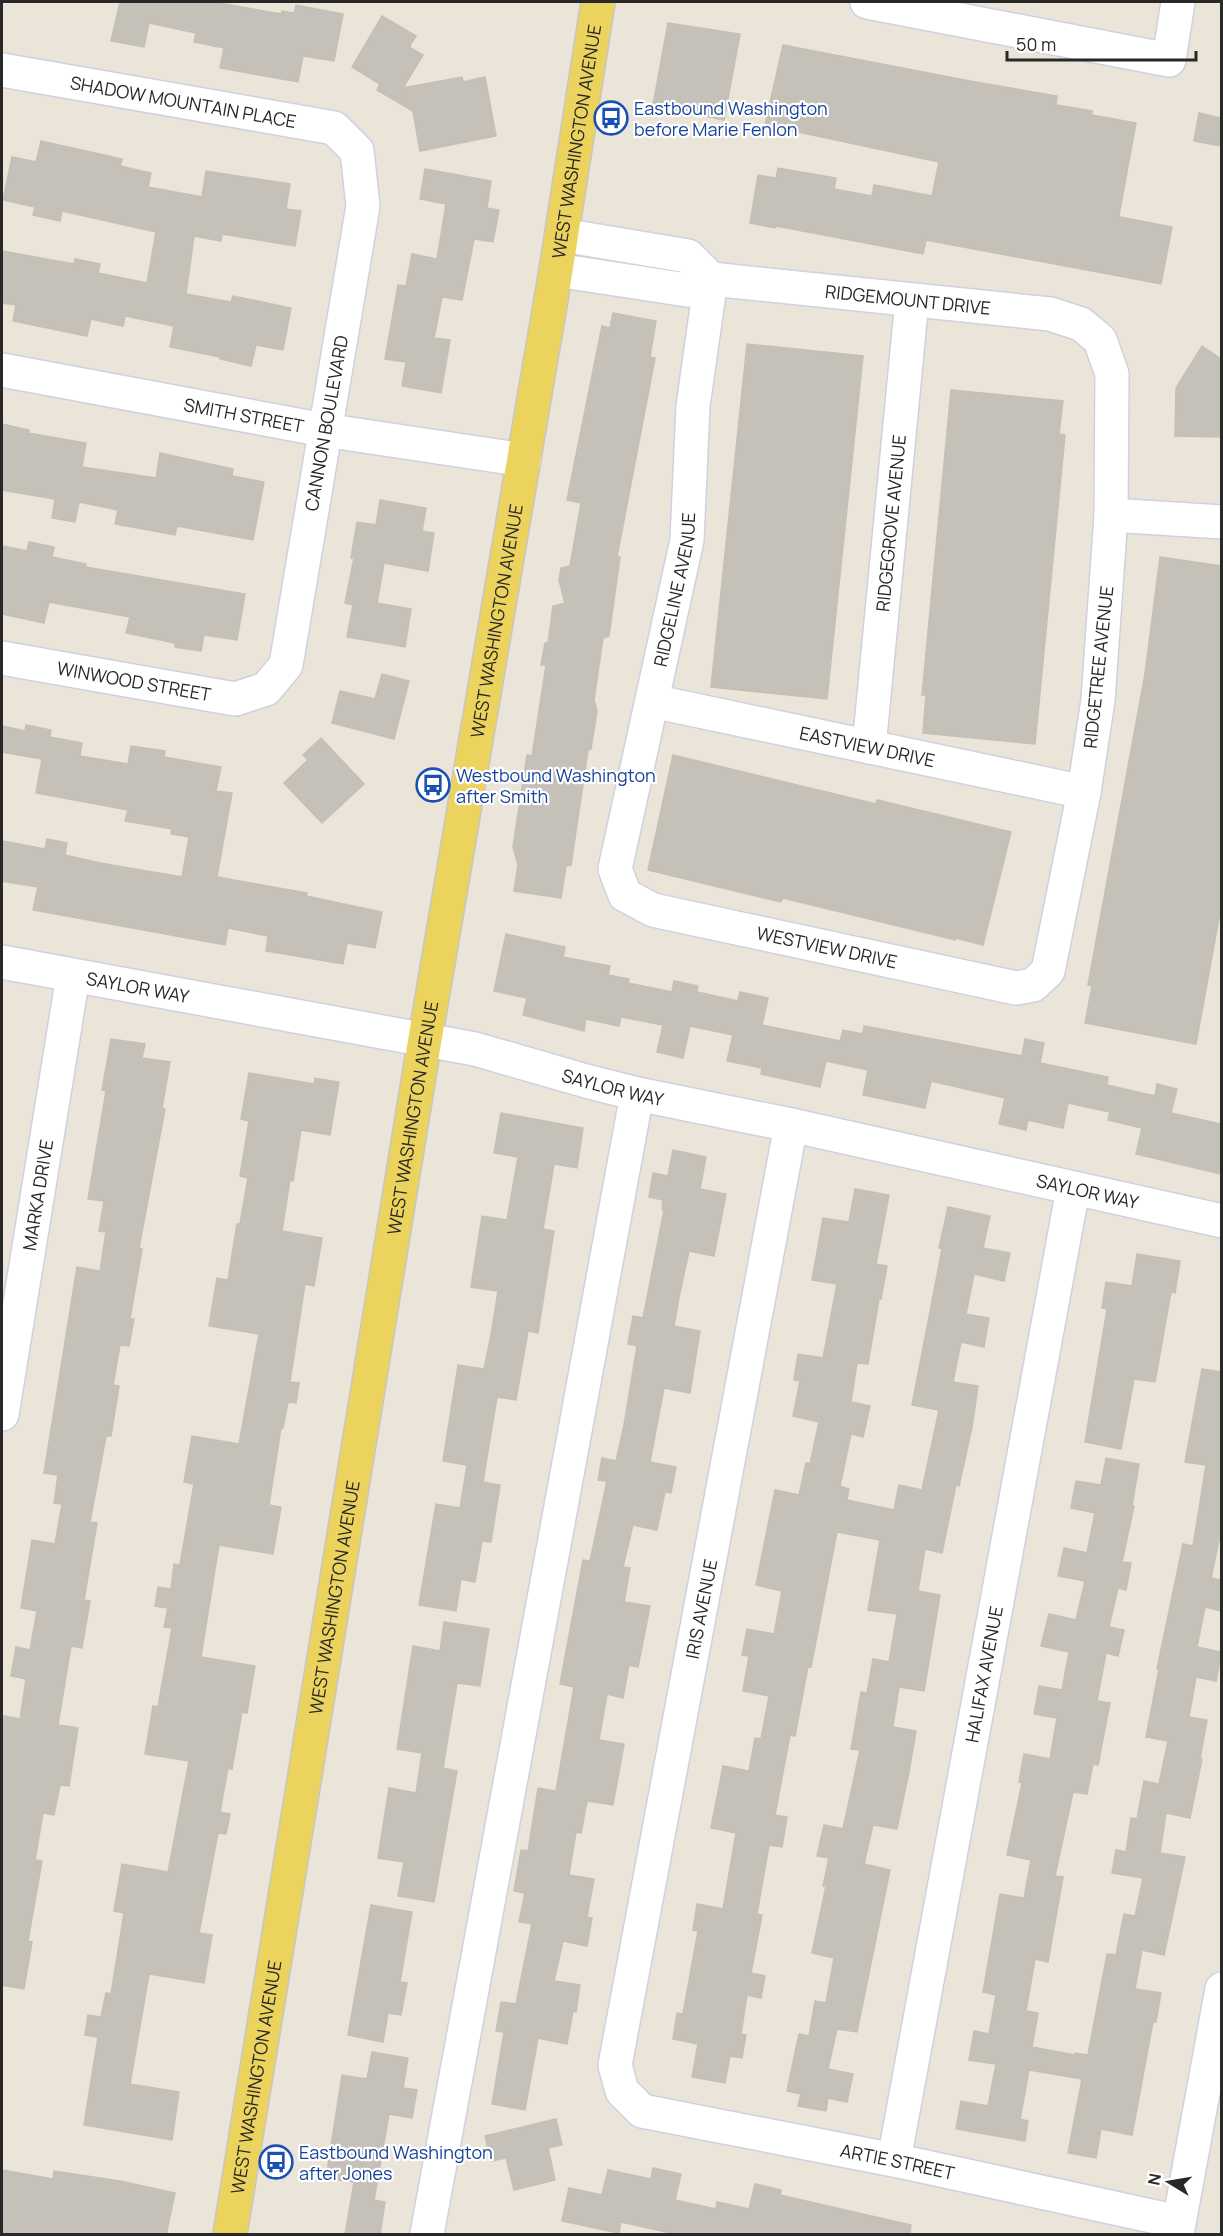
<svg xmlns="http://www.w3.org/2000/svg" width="1223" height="2236" viewBox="0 0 1223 2236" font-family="Manrope,sans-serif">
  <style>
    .building { fill: #c5c1b9; stroke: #c5c0b3; stroke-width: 1.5 }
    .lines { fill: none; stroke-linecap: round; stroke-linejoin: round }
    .minor-casing { stroke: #cfd1e0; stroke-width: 36 }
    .major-casing { stroke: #c7c7c7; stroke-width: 36 }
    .minor { stroke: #fff; stroke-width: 33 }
    .major { stroke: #ebd35d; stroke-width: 33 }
    .labels { text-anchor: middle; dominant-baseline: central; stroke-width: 4.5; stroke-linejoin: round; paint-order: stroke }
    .street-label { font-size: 18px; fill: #282828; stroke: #fff }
    .transit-label { font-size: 18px; fill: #164399; stroke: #fff; text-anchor: start }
  </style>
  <rect width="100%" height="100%" fill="#eae4d9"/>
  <!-- building -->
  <g class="building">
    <polygon points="120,2 214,2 281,14 282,11 294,13 296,5 343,14 334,61 303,56 298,82 220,68 224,48 194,42 196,33 149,23 144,47 111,41"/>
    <polygon points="382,16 416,36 409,47 423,55 403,88 462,77 463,82 485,77 496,136 420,151 413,111 377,90 380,84 352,67"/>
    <polygon points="668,23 740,34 724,120 653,105"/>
    <polygon points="783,45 970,81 1057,96 1056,105 1092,111 1092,115 1136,123 1119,215 1120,217 1172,227 1161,284 926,240 923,254 776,226 775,228 750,223 758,175 776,178 778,168 836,178 834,189 872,196 874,185 932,196 939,162 765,125"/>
    <polygon points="1199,113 1221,118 1221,146 1194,141"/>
    <polygon points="41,141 122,159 120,166 151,173 148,187 202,197 206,171 290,184 286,209 301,211 295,246 222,234 221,241 194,236 186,294 231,302 233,296 291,308 283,350 256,345 251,366 220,359 220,357 170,347 174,326 125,316 123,326 91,319 87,336 13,321 16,305 2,303 2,251 74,264 75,259 100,264 98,273 147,283 156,232 62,211 60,221 33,215 35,207 3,200 12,157 36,162"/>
    <polygon points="425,169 491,181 487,208 499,210 493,242 474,239 462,300 442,297 434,338 450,340 441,393 402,386 406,362 385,359 398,285 406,286 412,254 437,259 446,204 420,199"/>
    <polygon points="613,313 656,321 650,357 655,358 617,557 620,557 609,636 603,638 594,700 597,711 591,749 588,750 571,865 566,866 561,898 514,891 518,865 513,847 527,755 532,756 546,665 541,665 545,643 548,643 553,606 565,603 559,580 561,568 570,566 581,503 567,500 602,326 610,328"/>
    <polygon points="747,344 863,356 827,699 711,687"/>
    <polygon points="1202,346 1221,359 1221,437 1175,436 1176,388"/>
    <polygon points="951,390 1063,401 1059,434 1065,435 1035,744 923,733 926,695 922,695"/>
    <polygon points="2,424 29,430 28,433 86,443 82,467 156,478 160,453 233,469 232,476 264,482 253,540 177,526 175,535 115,524 118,510 79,502 75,522 52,518 55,499 2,490"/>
    <polygon points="380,500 426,508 422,531 434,533 428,571 384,563 377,603 411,609 405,647 347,637 353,605 345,603 354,558 351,558 357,522 376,525"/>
    <polygon points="29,542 54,547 52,557 86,564 85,567 245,594 237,640 204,635 201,651 175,647 175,643 126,633 130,617 49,602 44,623 2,614 2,546 27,551"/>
    <polygon points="1160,557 1221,566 1221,907 1196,1044 1085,1023 1092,986 1088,985 1145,674"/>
    <polygon points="382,674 409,681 394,739 332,723 340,691 375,699"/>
    <polygon points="26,725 51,730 50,737 82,743 80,756 128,764 131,746 165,751 164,757 221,767 216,791 232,793 217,877 307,893 306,896 382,912 375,948 347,943 343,964 266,951 268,936 228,928 225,945 33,910 38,887 2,881 2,841 45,849 47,839 67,843 65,855 100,863 182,877 189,837 171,834 172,829 125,821 128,810 36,793 42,759 2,752 2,726 25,731"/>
    <polygon points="321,738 364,784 322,823 284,783 308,760 303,755"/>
    <polygon points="673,755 876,804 877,800 1011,832 983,945 956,938 955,940 783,898 781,902 648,870"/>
    <polygon points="506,934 565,947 563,957 610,966 608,975 629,979 628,983 672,992 674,981 698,986 697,992 738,1001 740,992 768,998 762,1025 840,1041 843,1030 863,1034 864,1026 1022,1056 1025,1039 1044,1043 1040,1063 1108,1077 1107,1085 1155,1096 1157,1084 1177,1089 1171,1113 1221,1124 1221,1174 1136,1154 1142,1128 1108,1120 1110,1112 1068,1103 1063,1128 1028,1120 1026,1130 999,1124 1005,1098 931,1081 925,1108 863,1095 868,1070 826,1061 820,1087 761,1074 762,1068 727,1061 733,1035 690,1026 683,1058 657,1052 663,1025 621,1017 619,1026 586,1019 584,1031 523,1015 527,998 494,991"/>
    <polygon points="111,1039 145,1044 142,1058 170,1062 162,1108 165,1109 139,1248 142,1249 130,1319 134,1319 129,1346 120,1345 113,1385 119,1386 111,1436 106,1436 90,1522 97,1523 84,1600 90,1601 82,1648 71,1646 58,1725 78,1728 69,1786 60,1785 54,1815 43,1813 35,1860 42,1861 28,1941 32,1942 24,1989 2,1985 2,1731 4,1716 20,1719 26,1679 11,1676 16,1647 30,1650 37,1611 21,1608 32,1540 55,1544 62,1504 54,1503 58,1475 44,1473 77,1267 100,1271 106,1232 99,1231 104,1201 88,1199 106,1091 102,1090"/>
    <polygon points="249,1073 314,1084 315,1078 339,1082 330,1135 301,1130 293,1181 290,1180 282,1231 322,1238 314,1286 305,1284 290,1382 299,1383 296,1403 288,1402 283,1428 281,1428 269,1505 281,1507 273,1554 219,1545 201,1657 255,1666 247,1713 242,1712 232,1769 228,1768 220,1812 230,1814 226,1834 218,1833 199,1933 212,1935 204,1983 149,1974 130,2084 179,2092 172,2140 84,2125 98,2037 85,2035 88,2015 101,2017 106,1993 111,1994 124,1913 114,1911 122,1864 168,1872 189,1761 145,1754 153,1706 158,1707 172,1628 164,1627 168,1608 155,1606 158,1587 171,1589 174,1564 180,1565 194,1484 184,1482 192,1436 239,1444 259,1334 209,1326 217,1278 228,1280 237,1224 240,1224 248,1178 240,1176 249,1121 241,1119"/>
    <polygon points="501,1113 583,1128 577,1168 554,1164 543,1229 554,1231 538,1333 528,1331 516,1400 497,1397 483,1482 500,1485 491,1542 482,1541 475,1582 461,1579 456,1611 419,1605 436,1504 460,1508 467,1465 443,1461 458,1365 484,1369 491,1335 498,1291 471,1287 482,1216 507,1220 518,1157 494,1153"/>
    <polygon points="673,1150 706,1157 700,1189 726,1194 714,1256 689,1251 679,1297 674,1326 700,1331 690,1393 664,1388 650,1462 676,1467 671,1493 665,1492 657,1530 633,1525 623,1567 630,1568 624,1602 650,1606 638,1667 629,1665 623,1698 607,1694 599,1740 624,1744 613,1805 587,1801 581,1833 576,1832 569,1875 594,1879 587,1917 592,1918 587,1946 563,1941 554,1981 580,1985 576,2012 573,2011 567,2044 538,2038 525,2110 492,2104 504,2032 496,2031 501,2002 516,2004 532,1924 519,1922 525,1893 514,1891 521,1850 528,1851 538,1788 556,1791 574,1687 560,1684 583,1560 590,1561 607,1481 598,1480 602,1458 616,1461 624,1425 637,1346 628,1344 633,1316 643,1318 664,1210 662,1209 663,1200 649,1197 653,1173 668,1176"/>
    <polygon points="855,1189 889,1195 876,1264 887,1266 881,1299 879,1299 868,1364 857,1363 851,1402 870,1406 863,1437 851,1434 840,1486 849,1489 847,1500 894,1510 899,1485 922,1490 939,1410 912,1405 942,1249 939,1248 948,1207 990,1216 983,1248 1010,1253 1004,1281 974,1274 966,1314 989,1318 984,1347 961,1342 953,1382 978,1386 972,1427 959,1486 956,1485 942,1553 925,1549 918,1591 940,1595 924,1691 899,1687 893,1727 916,1731 909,1772 897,1829 873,1825 864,1864 890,1870 857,2032 837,2029 828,2069 853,2074 847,2102 828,2098 826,2111 798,2106 801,2094 787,2091 799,2034 809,2036 815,2001 826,2003 834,1958 812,1953 826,1886 823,1886 829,1858 817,1856 824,1825 843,1829 860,1750 851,1749 861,1692 867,1693 873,1659 889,1662 897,1614 868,1610 880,1540 837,1532 811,1667 808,1666 795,1736 790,1735 775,1815 787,1817 782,1847 769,1845 757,1914 762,1915 751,1973 765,1976 761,1998 747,1995 741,2034 746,2035 742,2058 730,2056 725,2083 692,2077 698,2044 673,2039 677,2013 683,2014 698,1931 693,1930 697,1904 723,1909 736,1833 711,1828 723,1766 749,1771 755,1738 761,1739 769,1696 743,1691 749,1656 742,1655 747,1629 774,1634 782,1591 756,1585 775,1490 799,1495 806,1463 810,1464 819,1422 793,1416 800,1381 794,1380 798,1354 823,1358 837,1284 812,1280 823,1218 849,1222"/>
    <polygon points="1137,1254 1180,1261 1175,1293 1171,1292 1155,1382 1134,1379 1121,1449 1085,1442 1107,1309 1102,1308 1106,1282 1132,1286"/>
    <polygon points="1202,1369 1221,1372 1221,1541 1219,1540 1211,1578 1221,1580 1221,1611 1205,1607 1197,1647 1221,1652 1221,1655 1216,1681 1196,1677 1189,1717 1207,1720 1200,1759 1202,1759 1190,1818 1166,1813 1160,1853 1185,1857 1164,1955 1142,1950 1135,1989 1161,1993 1156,2022 1153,2022 1132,2135 1101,2129 1096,2158 1068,2153 1082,2079 1029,2070 1020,2119 1028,2121 1025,2141 956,2129 961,2101 988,2106 996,2064 969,2060 974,2031 989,2034 996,1995 983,1992 1000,1894 1024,1898 1031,1860 1007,1855 1022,1783 1019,1782 1024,1754 1050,1759 1057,1718 1034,1714 1039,1686 1062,1690 1069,1652 1041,1646 1049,1614 1076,1620 1085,1581 1058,1576 1064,1548 1087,1553 1095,1513 1071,1508 1076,1481 1101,1485 1106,1458 1139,1464 1132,1506 1134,1506 1122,1562 1131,1563 1126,1590 1118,1588 1109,1627 1124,1630 1118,1656 1106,1653 1097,1701 1110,1703 1098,1765 1093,1764 1087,1794 1073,1792 1055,1876 1063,1877 1048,1962 1035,1959 1026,2011 1038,2013 1032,2047 1075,2055 1075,2053 1088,2055 1107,1954 1116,1955 1124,1914 1135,1916 1143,1878 1112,1873 1116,1850 1126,1852 1131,1818 1137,1819 1144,1781 1159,1784 1168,1741 1146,1737 1159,1669 1157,1669 1183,1544 1193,1546 1206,1465 1185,1462"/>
    <polygon points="444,1622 489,1629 480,1686 457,1683 443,1768 457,1771 434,1902 398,1896 404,1862 378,1858 389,1788 416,1793 422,1753 397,1749 413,1646 440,1651"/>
    <polygon points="371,1905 412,1912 400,1982 407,1983 401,2015 388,2013 383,2042 348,2035"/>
    <polygon points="372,2052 408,2058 403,2088 417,2090 412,2118 389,2114 374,2200 385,2202 380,2235 345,2235 354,2182 326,2178 342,2075 367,2079"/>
    <polygon points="556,2119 562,2145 548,2148 555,2180 514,2190 506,2158 491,2161 485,2136"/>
    <polygon points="653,2168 681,2174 675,2200 716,2209 717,2202 749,2209 755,2184 781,2190 780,2195 911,2225 910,2235 680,2235 621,2222 619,2233 562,2221 569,2188 602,2195 608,2170 651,2179"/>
    <polygon points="2,2170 53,2179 54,2171 120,2181 175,2193 166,2235 2,2235"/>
  </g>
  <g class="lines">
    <!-- minor casing -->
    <g class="minor-casing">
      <g id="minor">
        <polyline points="867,2 1169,60 1178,2"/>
        <path id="s1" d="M2 70 334 128 357 151 363 206 286 665 266 689 235 699 2 658"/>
        <polyline points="562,235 688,256 711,279"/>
        <path id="s2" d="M556 270 687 290 711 279 1050 314 1081 324 1100 340 1112 374 1111 515 1098 700 1084 792 1048 971 1033 985 1016 988 653 910 625 895 615 869 687 540 693 406 711 279"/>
        <path id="s3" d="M2 370 324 430 524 460"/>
        <polyline points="1111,515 1222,522"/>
        <path id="s4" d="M652 701 1084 792"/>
        <path id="s5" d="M869 747 912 300"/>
        <path id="s6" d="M2 962 475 1049 586 1081 637 1094 791 1125 1222 1221"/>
        <path id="s7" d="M791 1125 615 2065 622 2091 642 2111 894 2160 1179 2222"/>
        <path id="s8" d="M2 1414 73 976"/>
        <path id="s9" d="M894 2160 1073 1189"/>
        <polyline points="427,2234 637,1094"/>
        <polyline points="1177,2234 1222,1989"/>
      </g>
    </g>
    <!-- major casing -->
    <g class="major-casing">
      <g id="major">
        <path id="s10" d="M230 2234 425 1039 556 270 598 2"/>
      </g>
    </g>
    <!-- minor -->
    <use href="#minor" class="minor"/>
    <!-- major -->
    <use href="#major" class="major"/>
  </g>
  <!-- icons -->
  <defs>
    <g id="bus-ring" transform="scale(1.725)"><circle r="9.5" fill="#fff" stroke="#1a4fb4" stroke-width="1.5"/><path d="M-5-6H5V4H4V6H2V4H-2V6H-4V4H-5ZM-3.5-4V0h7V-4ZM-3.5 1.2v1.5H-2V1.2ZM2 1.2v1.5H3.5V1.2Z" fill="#1a4fb4"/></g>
  </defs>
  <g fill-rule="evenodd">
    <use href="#bus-ring" x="611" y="118"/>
    <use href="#bus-ring" x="433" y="785"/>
    <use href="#bus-ring" x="276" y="2162"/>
  </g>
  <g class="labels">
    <!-- street labels -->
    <g class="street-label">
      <text stroke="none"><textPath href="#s1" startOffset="184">SHADOW MOUNTAIN PLACE</textPath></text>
      <text stroke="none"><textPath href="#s10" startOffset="2121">WEST WASHINGTON AVENUE</textPath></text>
      <text stroke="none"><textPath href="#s2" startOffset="357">RIDGEMOUNT DRIVE</textPath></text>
      <text stroke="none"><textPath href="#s3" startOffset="246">SMITH STREET</textPath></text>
      <text transform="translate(326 423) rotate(-80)">CANNON BOULEVARD</text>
      <text stroke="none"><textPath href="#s5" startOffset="225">RIDGEGROVE AVENUE</textPath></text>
      <text stroke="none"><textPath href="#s2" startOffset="1950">RIDGELINE AVENUE</textPath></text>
      <text stroke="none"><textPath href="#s10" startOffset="1635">WEST WASHINGTON AVENUE</textPath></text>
      <text transform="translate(1098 667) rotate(-84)">RIDGETREE AVENUE</text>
      <text transform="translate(134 681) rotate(10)">WINWOOD STREET</text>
      <text stroke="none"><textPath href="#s4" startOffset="220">EASTVIEW DRIVE</textPath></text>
      <text transform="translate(827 947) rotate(12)">WESTVIEW DRIVE</text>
      <text stroke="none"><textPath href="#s6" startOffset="138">SAYLOR WAY</textPath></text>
      <text stroke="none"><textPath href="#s6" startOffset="624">SAYLOR WAY</textPath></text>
      <text stroke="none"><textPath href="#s10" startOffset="1131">WEST WASHINGTON AVENUE</textPath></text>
      <text stroke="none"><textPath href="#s6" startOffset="1110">SAYLOR WAY</textPath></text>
      <text stroke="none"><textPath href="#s8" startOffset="222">MARKA DRIVE</textPath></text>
      <text stroke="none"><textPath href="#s10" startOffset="645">WEST WASHINGTON AVENUE</textPath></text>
      <text transform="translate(701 1609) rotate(-79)">IRIS AVENUE</text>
      <text stroke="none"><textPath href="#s9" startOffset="494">HALIFAX AVENUE</textPath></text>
      <text stroke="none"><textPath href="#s10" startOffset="159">WEST WASHINGTON AVENUE</textPath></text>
      <text stroke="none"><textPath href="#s7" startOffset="1272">ARTIE STREET</textPath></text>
    </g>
    <!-- transit labels -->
    <g class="transit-label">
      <text x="634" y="108">Eastbound Washington<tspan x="634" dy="21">before Marie Fenlon</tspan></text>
      <text x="456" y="775">Westbound Washington<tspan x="456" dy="21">after Smith</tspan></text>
      <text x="299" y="2152">Eastbound Washington<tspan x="299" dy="21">after Jones</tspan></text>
    </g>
  </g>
  <!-- border -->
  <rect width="1223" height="2236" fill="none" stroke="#282828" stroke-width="6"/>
  <!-- north arrow -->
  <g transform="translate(1169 2182) rotate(281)" stroke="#ffffff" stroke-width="4.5" paint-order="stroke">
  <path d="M0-4.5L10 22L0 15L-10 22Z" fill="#282828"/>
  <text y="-9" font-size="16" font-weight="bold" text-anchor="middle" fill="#282828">N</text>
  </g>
  <!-- scale -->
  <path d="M1007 51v9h189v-9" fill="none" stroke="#282828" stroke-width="3"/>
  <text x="1016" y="51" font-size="18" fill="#282828" stroke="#ffffff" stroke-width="4.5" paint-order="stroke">50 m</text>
</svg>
